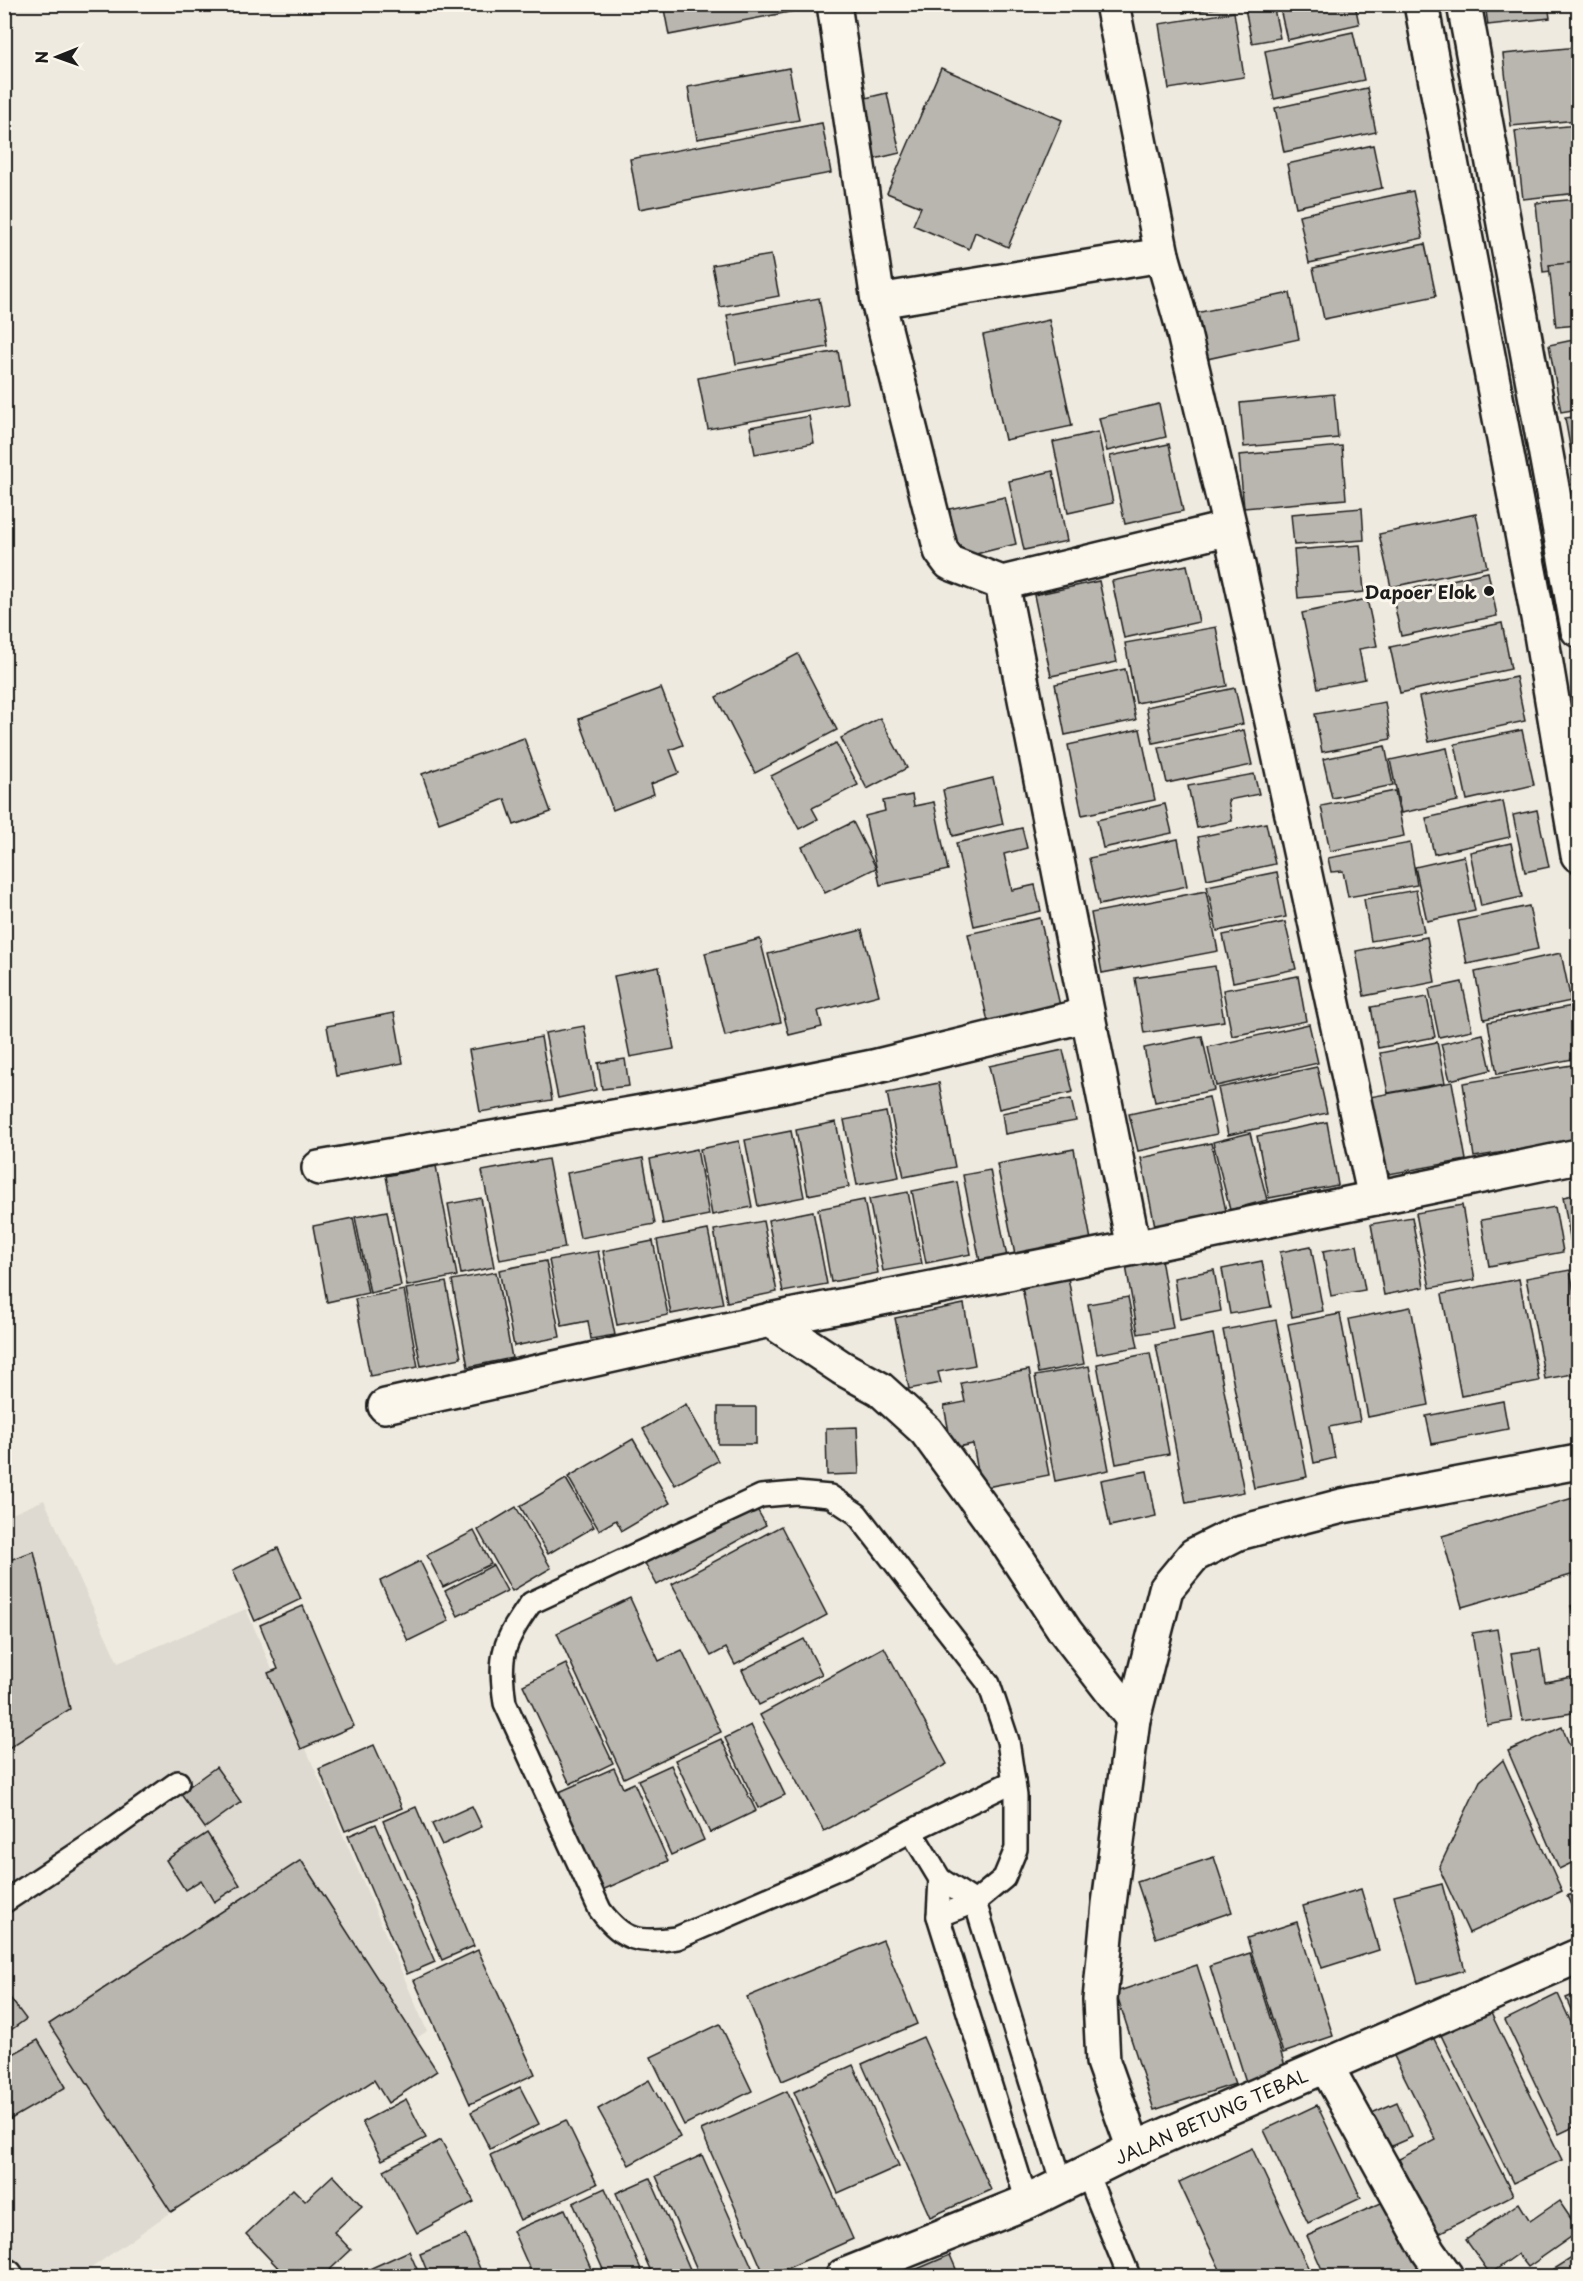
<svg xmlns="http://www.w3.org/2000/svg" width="1583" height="2281" viewBox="0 0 1583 2281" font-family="'Playpen Sans',sans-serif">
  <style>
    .built { fill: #dedad1 }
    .building { fill: #b9b6af; stroke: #1c1c1c; stroke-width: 1.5 }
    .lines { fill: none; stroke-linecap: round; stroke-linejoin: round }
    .lane-casing { stroke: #1c1c1c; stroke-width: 26 }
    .street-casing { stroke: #1c1c1c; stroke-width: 38 }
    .highway-casing { stroke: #1c1c1c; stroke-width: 38 }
    .lane { stroke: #fbf7ec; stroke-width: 21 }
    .street { stroke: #fbf7ec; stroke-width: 33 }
    .highway { stroke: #fbf7ec; stroke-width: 33 }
    .poi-dot { fill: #1c1c1c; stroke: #fbf7ec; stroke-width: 2 }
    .labels { text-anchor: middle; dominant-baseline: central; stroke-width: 6; stroke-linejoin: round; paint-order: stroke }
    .poi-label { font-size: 18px; font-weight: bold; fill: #1c1c1c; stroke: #fbf7ec; text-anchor: end }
    .street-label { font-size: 18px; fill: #1c1c1c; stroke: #fbf7ec }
  </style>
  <rect width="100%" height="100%" fill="#eeeadf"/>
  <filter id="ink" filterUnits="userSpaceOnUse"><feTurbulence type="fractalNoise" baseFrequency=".0167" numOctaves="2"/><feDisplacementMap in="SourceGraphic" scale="12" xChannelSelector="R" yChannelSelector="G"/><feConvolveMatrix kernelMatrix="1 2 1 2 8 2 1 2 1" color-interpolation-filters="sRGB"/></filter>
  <g filter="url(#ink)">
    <!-- built -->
    <polygon class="built" points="44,1500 118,1663 246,1609 427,2031 80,2276 5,2276 5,1517"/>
    <!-- building -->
    <g class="building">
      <polygon points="663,4 794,4 795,11 669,35"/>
      <polygon points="1182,4 1235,4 1235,5 1183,13"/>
      <polygon points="1244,4 1273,4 1280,38 1252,43"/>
      <polygon points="1279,4 1355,4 1359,24 1287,40"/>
      <polygon points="1485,4 1548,4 1550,18 1488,25"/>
      <polygon points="1234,12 1244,77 1169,89 1159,24"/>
      <polygon points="1353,32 1364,80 1274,99 1265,51"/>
      <polygon points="1578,47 1578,120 1511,126 1503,54"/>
      <polygon points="789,68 799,120 697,139 688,87"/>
      <polygon points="941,68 1062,120 1008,247 975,232 969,249 913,225 921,207 887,193"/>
      <polygon points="1367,88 1376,132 1284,152 1275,108"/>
      <polygon points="887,93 900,153 870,160 857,100"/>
      <polygon points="822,123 831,173 639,209 630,159"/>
      <polygon points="1578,125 1578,193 1523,199 1515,131"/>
      <polygon points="1373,145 1382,188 1296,207 1287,164"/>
      <polygon points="1413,191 1423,238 1309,263 1299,215"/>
      <polygon points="1578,199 1578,268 1543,272 1536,203"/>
      <polygon points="1425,244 1436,296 1324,319 1313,268"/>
      <polygon points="771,255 779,296 720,307 712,265"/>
      <polygon points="1578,262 1578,325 1556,327 1549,265"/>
      <polygon points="1290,293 1299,339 1207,359 1196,313"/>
      <polygon points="819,298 828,347 736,364 727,315"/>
      <polygon points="1049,320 1072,426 1005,440 983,335"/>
      <polygon points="1578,339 1578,409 1561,412 1549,345"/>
      <polygon points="838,351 847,403 708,429 698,378"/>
      <polygon points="1334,394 1338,438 1244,447 1240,403"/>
      <polygon points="1159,404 1166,437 1107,451 1099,418"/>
      <polygon points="809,416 814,443 755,454 750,427"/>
      <polygon points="1578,416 1578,485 1577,485 1565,418"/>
      <polygon points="1098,432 1113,503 1068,513 1053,442"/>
      <polygon points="1169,444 1183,511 1125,524 1110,456"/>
      <polygon points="1342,446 1346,499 1244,508 1239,455"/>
      <polygon points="1053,471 1067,541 1024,550 1009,481"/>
      <polygon points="1005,497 1016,544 960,558 949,509"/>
      <polygon points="1362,508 1364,540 1294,545 1291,514"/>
      <polygon points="1476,514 1487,567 1391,587 1379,534"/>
      <polygon points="1360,545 1364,592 1298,598 1294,550"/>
      <polygon points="1187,565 1199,622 1124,638 1112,581"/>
      <polygon points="1488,572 1497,616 1401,636 1392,593"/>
      <polygon points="1099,581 1117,662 1051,676 1034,595"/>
      <polygon points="1367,599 1377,646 1359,649 1365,679 1318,688 1302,613"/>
      <polygon points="1502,623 1511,669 1400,693 1390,647"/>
      <polygon points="1216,627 1227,686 1136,703 1125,643"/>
      <polygon points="798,654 837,730 755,773 716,697"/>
      <polygon points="1125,669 1136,720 1065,735 1055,684"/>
      <polygon points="1516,677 1525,721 1429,742 1419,697"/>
      <polygon points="661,688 683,745 670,750 679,773 651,784 654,794 613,810 579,719"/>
      <polygon points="1235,688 1243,724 1153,743 1146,707"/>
      <polygon points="1385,702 1391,739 1322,752 1315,714"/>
      <polygon points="880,718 907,768 867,789 841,738"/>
      <polygon points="1140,729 1155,800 1082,815 1068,745"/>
      <polygon points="1244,730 1252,765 1167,783 1159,748"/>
      <polygon points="1522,730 1534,785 1467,800 1455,744"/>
      <polygon points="524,738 551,812 514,825 505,799 439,823 422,774"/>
      <polygon points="836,743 858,785 812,808 818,819 799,829 771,776"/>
      <polygon points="1385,746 1393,785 1332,798 1323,759"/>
      <polygon points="1447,748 1458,801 1401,813 1390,760"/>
      <polygon points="1254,774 1259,794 1228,800 1232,821 1197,828 1188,786"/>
      <polygon points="993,778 1003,824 953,836 943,790"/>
      <polygon points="1395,791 1404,836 1330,851 1321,806"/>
      <polygon points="912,795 914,806 934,802 948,870 880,885 865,816 885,811 883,801"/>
      <polygon points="1503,801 1510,837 1434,854 1426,818"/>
      <polygon points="1165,804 1172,833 1103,848 1097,820"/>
      <polygon points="1537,810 1549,867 1525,872 1513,815"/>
      <polygon points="853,822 876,868 825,893 802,847"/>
      <polygon points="1266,823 1275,864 1207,879 1198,837"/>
      <polygon points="1022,828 1027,848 1004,854 1012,890 1035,885 1041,911 974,926 956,843"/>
      <polygon points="1178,839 1187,886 1099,905 1089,858"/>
      <polygon points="1410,843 1417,885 1348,897 1343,871 1331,872 1328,858"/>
      <polygon points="1511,843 1522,897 1481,906 1470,852"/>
      <polygon points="1464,856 1475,911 1427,921 1415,867"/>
      <polygon points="1277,872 1286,917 1217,931 1207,886"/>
      <polygon points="1416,890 1424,932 1371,941 1364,899"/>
      <polygon points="1206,891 1218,951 1102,973 1091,913"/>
      <polygon points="1529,906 1538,949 1467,964 1458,921"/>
      <polygon points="1040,918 1061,1010 989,1026 968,934"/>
      <polygon points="1285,922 1296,969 1233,982 1223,935"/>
      <polygon points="862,930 879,995 818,1011 822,1027 789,1035 768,954"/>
      <polygon points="1427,937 1435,982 1364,996 1356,951"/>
      <polygon points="760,939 781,1022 725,1036 705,953"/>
      <polygon points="1561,953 1571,1001 1484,1019 1475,972"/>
      <polygon points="1215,966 1224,1021 1144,1033 1135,978"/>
      <polygon points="659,967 674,1049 630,1057 614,976"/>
      <polygon points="1298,976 1306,1021 1232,1036 1223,990"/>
      <polygon points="1462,982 1472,1030 1439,1037 1429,989"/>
      <polygon points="1427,997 1435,1037 1378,1048 1371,1007"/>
      <polygon points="1578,1005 1578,1058 1497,1074 1488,1022"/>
      <polygon points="394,1013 403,1063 336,1076 327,1026"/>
      <polygon points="1309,1024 1318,1063 1216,1086 1208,1047"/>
      <polygon points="584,1026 596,1090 558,1098 545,1033"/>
      <polygon points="1483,1034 1491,1070 1450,1080 1441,1044"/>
      <polygon points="1202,1036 1214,1090 1155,1102 1144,1048"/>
      <polygon points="541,1037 552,1100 480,1112 469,1050"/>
      <polygon points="1437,1042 1445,1083 1388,1093 1380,1053"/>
      <polygon points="1063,1050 1073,1092 999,1109 989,1066"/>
      <polygon points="625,1059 629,1086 602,1089 598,1063"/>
      <polygon points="1578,1064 1578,1140 1474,1157 1463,1083"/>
      <polygon points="1317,1067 1327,1113 1228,1135 1218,1088"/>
      <polygon points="1452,1082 1466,1160 1378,1176 1364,1098"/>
      <polygon points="939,1083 955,1167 904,1177 887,1093"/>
      <polygon points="1209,1097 1217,1134 1138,1151 1129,1114"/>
      <polygon points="1071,1099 1076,1121 1005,1134 1002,1113"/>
      <polygon points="886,1112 899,1177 857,1185 844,1120"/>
      <polygon points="836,1122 849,1187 808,1195 796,1130"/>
      <polygon points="1327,1122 1338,1185 1269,1198 1257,1136"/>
      <polygon points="791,1131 804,1197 758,1206 745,1140"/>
      <polygon points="1250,1133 1267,1200 1230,1210 1213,1142"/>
      <polygon points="739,1141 752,1207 712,1215 700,1149"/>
      <polygon points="1211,1143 1226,1211 1155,1226 1141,1158"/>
      <polygon points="697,1149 709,1215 663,1224 650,1159"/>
      <polygon points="1074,1149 1091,1240 1015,1255 997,1164"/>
      <polygon points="643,1158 655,1224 580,1238 567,1173"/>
      <polygon points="548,1159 565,1248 500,1260 482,1171"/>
      <polygon points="436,1166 457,1276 407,1286 386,1176"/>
      <polygon points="990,1170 1007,1257 980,1262 963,1175"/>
      <polygon points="957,1182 971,1254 926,1263 912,1191"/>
      <polygon points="908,1192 922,1264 883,1271 869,1199"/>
      <polygon points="1578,1194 1578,1242 1571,1243 1563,1197"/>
      <polygon points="481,1198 494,1267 461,1274 448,1204"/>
      <polygon points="864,1200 878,1273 831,1282 818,1209"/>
      <polygon points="1462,1205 1475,1280 1430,1288 1416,1213"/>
      <polygon points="1555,1207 1563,1252 1489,1266 1481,1220"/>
      <polygon points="387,1211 401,1286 370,1293 355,1217"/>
      <polygon points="813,1211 827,1284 783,1292 768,1220"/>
      <polygon points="1412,1217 1424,1287 1384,1295 1371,1224"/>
      <polygon points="353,1218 368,1293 327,1302 313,1226"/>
      <polygon points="763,1221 777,1292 727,1302 714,1230"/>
      <polygon points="708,1230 723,1304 671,1314 657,1240"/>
      <polygon points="653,1241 668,1315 617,1325 603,1251"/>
      <polygon points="1357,1245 1365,1290 1331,1296 1323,1251"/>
      <polygon points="1311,1246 1323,1311 1292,1317 1280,1252"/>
      <polygon points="598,1251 615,1335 591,1339 588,1321 562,1326 549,1260"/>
      <polygon points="1161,1259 1173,1328 1138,1334 1126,1266"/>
      <polygon points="546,1261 560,1337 514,1346 499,1270"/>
      <polygon points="1262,1261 1271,1307 1230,1314 1222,1269"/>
      <polygon points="1066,1267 1084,1364 1038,1373 1020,1276"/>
      <polygon points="1214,1270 1221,1311 1180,1319 1174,1278"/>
      <polygon points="1570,1270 1578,1313 1578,1373 1545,1379 1526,1278"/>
      <polygon points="496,1272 512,1358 468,1367 452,1280"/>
      <polygon points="1519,1279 1539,1381 1461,1396 1442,1294"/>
      <polygon points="446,1282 461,1358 421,1366 406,1289"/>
      <polygon points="404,1290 418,1367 370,1376 355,1299"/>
      <polygon points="1128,1297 1138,1347 1097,1354 1088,1304"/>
      <polygon points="964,1304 975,1365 938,1372 941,1383 909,1389 895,1318"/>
      <polygon points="1411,1307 1429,1405 1368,1417 1349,1319"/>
      <polygon points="1340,1314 1360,1421 1329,1427 1335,1458 1314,1463 1288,1324"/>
      <polygon points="1276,1320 1307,1477 1254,1488 1223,1330"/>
      <polygon points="1213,1334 1244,1492 1186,1503 1156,1345"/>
      <polygon points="1150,1353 1169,1454 1116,1464 1097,1364"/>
      <polygon points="1089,1366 1109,1470 1055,1481 1035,1376"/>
      <polygon points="1029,1370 1049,1475 981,1488 973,1444 952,1448 944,1406 965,1402 961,1383"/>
      <polygon points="1503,1401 1508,1429 1432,1444 1426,1416"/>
      <polygon points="686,1404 718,1461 675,1485 643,1429"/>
      <rect x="718" y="1407" width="38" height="37"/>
      <polygon points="857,1427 859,1474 827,1475 826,1428"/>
      <polygon points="633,1439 670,1503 622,1531 616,1520 599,1530 568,1477"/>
      <polygon points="1147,1471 1156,1516 1110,1526 1101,1480"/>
      <polygon points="566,1479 594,1527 548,1554 520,1506"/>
      <polygon points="1573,1498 1578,1518 1578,1573 1462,1607 1442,1536"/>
      <polygon points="754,1504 766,1525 657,1585 645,1563"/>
      <polygon points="516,1507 551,1568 512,1591 478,1530"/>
      <polygon points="781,1526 827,1615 735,1665 726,1648 711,1656 672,1584"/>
      <polygon points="474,1531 491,1564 443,1587 427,1555"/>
      <polygon points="278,1548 301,1599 255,1621 233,1570"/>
      <polygon points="34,1551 70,1709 4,1751 4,1562"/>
      <polygon points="420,1561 449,1621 408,1641 380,1581"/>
      <polygon points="493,1565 507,1591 458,1616 445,1591"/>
      <polygon points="630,1598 659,1661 682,1650 721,1732 624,1778 557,1633"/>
      <polygon points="1578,1603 1578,1629 1571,1606"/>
      <polygon points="303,1606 354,1726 301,1749 268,1673 278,1669 260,1625"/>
      <polygon points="1497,1629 1512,1721 1487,1725 1472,1633"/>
      <polygon points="804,1639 822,1674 759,1705 742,1670"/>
      <polygon points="884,1647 947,1764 824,1831 760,1715"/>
      <polygon points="1540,1649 1545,1682 1578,1676 1578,1712 1523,1721 1511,1653"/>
      <polygon points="566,1664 613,1763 570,1784 523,1685"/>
      <polygon points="751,1725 785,1795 758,1808 725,1738"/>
      <polygon points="1562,1727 1578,1765 1578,1860 1559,1869 1508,1751"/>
      <polygon points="721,1739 756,1811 710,1833 675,1760"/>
      <polygon points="374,1745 402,1808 345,1831 319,1769"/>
      <polygon points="1503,1760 1562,1891 1469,1933 1439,1868 1480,1781"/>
      <polygon points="671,1765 704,1840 671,1855 638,1780"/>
      <polygon points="216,1767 241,1802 205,1828 180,1793"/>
      <polygon points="614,1768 623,1788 634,1783 668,1861 600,1891 557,1793"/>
      <polygon points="472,1806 482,1827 442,1845 432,1824"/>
      <polygon points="416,1807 474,1946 442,1960 383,1821"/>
      <polygon points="376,1824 435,1962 407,1974 348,1836"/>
      <polygon points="207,1833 240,1885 214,1902 201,1880 185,1890 166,1860"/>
      <polygon points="1214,1857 1232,1912 1156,1938 1137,1882"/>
      <polygon points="301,1860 437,2071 388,2103 374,2080 171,2212 49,2024"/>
      <polygon points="1442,1884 1465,1970 1418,1983 1394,1896"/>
      <polygon points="1361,1889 1379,1950 1322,1968 1303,1906"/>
      <polygon points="1578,1891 1578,1920 1567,1896"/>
      <polygon points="1297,1922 1333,2036 1283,2053 1247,1938"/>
      <polygon points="883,1940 917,2024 782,2081 747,1997"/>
      <polygon points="478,1950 535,2074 470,2104 414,1980"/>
      <polygon points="1250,1953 1286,2069 1246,2082 1210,1966"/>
      <polygon points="1197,1965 1235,2084 1154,2110 1116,1992"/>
      <polygon points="4,1990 26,2019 4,2035"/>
      <polygon points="1578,1993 1578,2026 1566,1998"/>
      <polygon points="1558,1994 1578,2038 1578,2125 1559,2134 1505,2020"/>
      <polygon points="1489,2009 1562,2160 1513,2183 1440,2033"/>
      <polygon points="720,2024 752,2091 684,2125 651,2057"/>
      <polygon points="1432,2035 1513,2195 1437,2234 1399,2159 1436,2140 1393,2054"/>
      <polygon points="923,2037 991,2190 930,2217 862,2064"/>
      <polygon points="38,2040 66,2087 4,2123 4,2059"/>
      <polygon points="853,2065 899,2166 838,2193 794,2092"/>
      <polygon points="649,2080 680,2137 629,2165 598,2109"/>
      <polygon points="520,2087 539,2124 490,2149 471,2112"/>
      <polygon points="787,2091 853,2239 770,2276 765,2276 701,2130"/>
      <polygon points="406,2099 426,2138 382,2160 362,2122"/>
      <polygon points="1397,2102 1412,2137 1380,2151 1365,2116"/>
      <polygon points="1317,2105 1361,2198 1308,2223 1264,2130"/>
      <polygon points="566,2120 597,2184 520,2220 490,2155"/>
      <polygon points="441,2140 474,2202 417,2233 384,2170"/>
      <polygon points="1252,2148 1312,2276 1223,2276 1179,2182"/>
      <polygon points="702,2155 756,2276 700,2276 656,2176"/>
      <polygon points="333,2175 362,2206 334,2232 351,2250 323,2276 286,2276 246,2234 293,2189 305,2201"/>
      <polygon points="650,2178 693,2276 653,2276 616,2193"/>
      <polygon points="605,2188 644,2276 606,2276 573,2203"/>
      <polygon points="1390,2199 1421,2269 1405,2276 1325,2276 1307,2236"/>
      <polygon points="1559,2201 1578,2229 1578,2232 1528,2267 1518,2254 1490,2274 1466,2240 1519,2203 1530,2221"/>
      <polygon points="565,2209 594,2276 533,2276 513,2231"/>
      <polygon points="466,2235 483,2276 429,2276 420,2254"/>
      <polygon points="409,2251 420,2276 367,2276 365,2271"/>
      <polygon points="1578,2254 1578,2276 1543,2276"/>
      <polygon points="950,2255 959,2276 901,2276"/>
    </g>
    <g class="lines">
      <!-- lane casing -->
      <g class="lane-casing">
        <g id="lane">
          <polyline points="911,1831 1014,1781"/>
          <polyline points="940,1879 938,1916 1027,2202"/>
          <polyline points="4,1902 87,1847 178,1782"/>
          <path d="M938 1916 975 1902 1004 1878 1016 1849V1796L1008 1741 989 1684 857 1514 830 1496 796 1493 761 1496 531 1603C503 1642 498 1655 505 1703L600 1910C624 1942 639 1943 677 1938L853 1862 911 1831 940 1879 975 1902 1062 2184"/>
          <polyline points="1086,2171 1129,2276"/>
        </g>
      </g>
      <!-- street casing -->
      <g class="street-casing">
        <g id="street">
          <polyline points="834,4 878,301 941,551 950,563 1002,583 1230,528"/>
          <polyline points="1112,4 1162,255 1181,321 1230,528 1375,1198"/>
          <polyline points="1421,4 1540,628 1578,855"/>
          <polyline points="1464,4 1578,630"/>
          <polyline points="878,301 1162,255"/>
          <polyline points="1002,583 1134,1248"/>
          <polyline points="319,1168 694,1103 873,1067 1087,1015"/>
          <polyline points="770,1320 842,1368 880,1389 926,1431 1006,1541 1065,1631 1133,1719"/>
          <polyline points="385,1406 770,1320 1134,1248 1578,1156"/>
          <polyline points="1326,2066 1429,2252 1446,2276"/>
          <polyline points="1134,2149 1103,2062 1100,2000 1109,1904 1133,1719 1166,1589 1194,1555 1238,1533 1342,1506 1578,1462"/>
          <polyline points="843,2276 1027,2202 1134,2149 1578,1956"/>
        </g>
      </g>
      <!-- highway casing -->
      <g class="highway-casing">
        <polyline id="highway" points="4,2275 6,2276"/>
      </g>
      <!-- lane -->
      <use href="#lane" class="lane"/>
      <!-- street -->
      <use href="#street" class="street"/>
      <!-- highway -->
      <use href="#highway" class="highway"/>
    </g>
  </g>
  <!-- markers -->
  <circle class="poi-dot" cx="1489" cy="591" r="6"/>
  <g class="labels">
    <!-- poi labels -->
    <g class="poi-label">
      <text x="1477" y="591">Dapoer Elok</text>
    </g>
    <!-- street labels -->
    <g class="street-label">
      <text transform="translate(1211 2116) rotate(-24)">JALAN BETUNG TEBAL</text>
    </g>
  </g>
  <!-- margin -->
  <rect width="1583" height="2281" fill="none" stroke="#fbf7ec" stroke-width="24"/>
  <rect x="12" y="12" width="1559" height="2257" fill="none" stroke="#1c1c1c" stroke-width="2" filter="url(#ink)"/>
  <!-- north arrow -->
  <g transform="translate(57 57) rotate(269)" stroke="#fbf7ec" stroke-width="4.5" paint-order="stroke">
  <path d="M0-4.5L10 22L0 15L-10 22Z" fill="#1c1c1c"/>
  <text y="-9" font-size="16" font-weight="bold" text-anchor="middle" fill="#1c1c1c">N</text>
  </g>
</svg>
